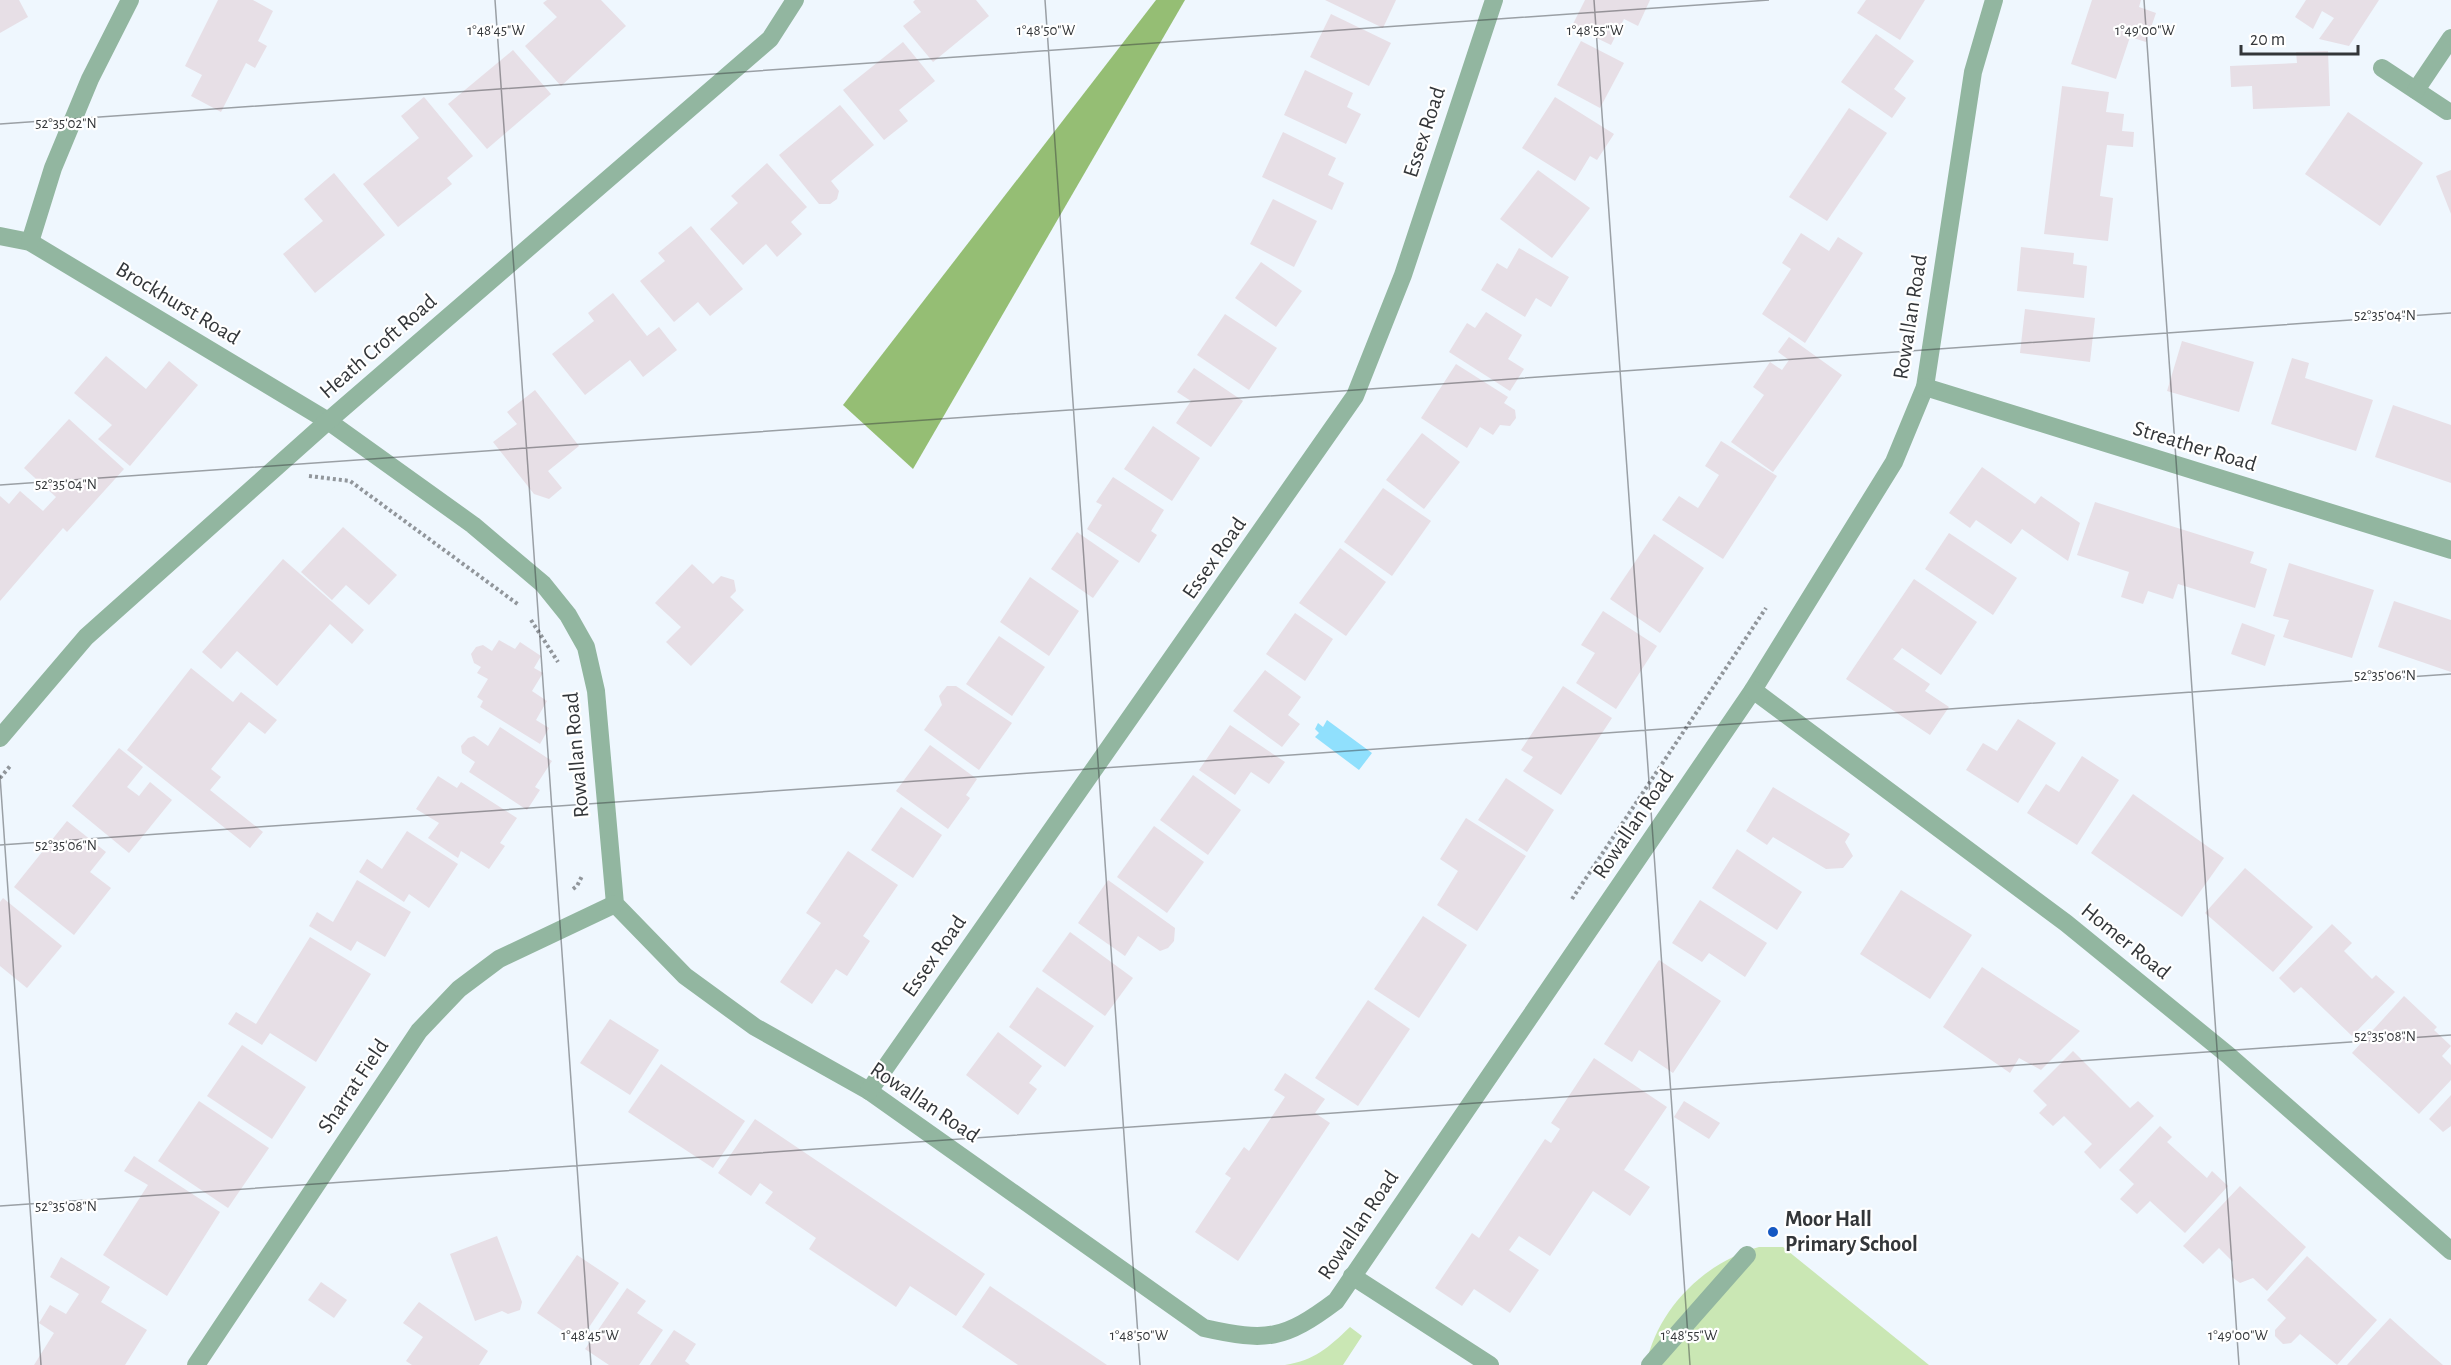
<svg xmlns="http://www.w3.org/2000/svg" width="2451" height="1365" viewBox="0 0 2451 1365" font-family="'Alegreya Sans',sans-serif">
  <style>
    .green { fill: #cae7b4 }
    .forest { fill: #95be74 }
    .water { fill: #90e0fd }
    .building { fill: #e7dfe6 }
    .lines { fill: none; stroke-linecap: round; stroke-linejoin: round }
    .path { stroke: #91969b; stroke-width: 4; stroke-dasharray: 3 3; stroke-linecap: butt }
    .minor { stroke: #92b6a0; stroke-width: 18 }
    .ticks { fill: none; stroke: #333639; stroke-width: 1.5; stroke-opacity: 0.45 }
    .poi-dot { fill: #1558c3; stroke: #fff; stroke-width: 2 }
    .labels { text-anchor: middle; dominant-baseline: central; stroke-width: 4.5; stroke-linejoin: round; paint-order: stroke }
    .street-label { font-size: 22px; fill: #333639; stroke: #fff }
    .poi-label { font-size: 22px; font-weight: bold; fill: #333639; stroke: #fff; text-anchor: start }
    .ticks-label { font-size: 15px; text-anchor: middle; fill: #333639; stroke: #fff; stroke-width: 4.5; stroke-linejoin: round; paint-order: stroke }
  </style>
  <rect width="100%" height="100%" fill="#eff7fe"/>
  <!-- green -->
  <g class="green">
    <path d="M1759 1247H1783L1929 1365H1646C1657 1309 1705 1262 1759 1247Z"/>
    <path d="M1350 1327 1362 1336 1343 1365H1285C1315 1360 1328 1348 1350 1327Z"/>
  </g>
  <!-- forest -->
  <polygon class="forest" points="1156,0 1185,0 913,469 843,405"/>
  <!-- water -->
  <polygon class="water" points="1327,720 1372,753 1359,770 1315,737 1319,733 1315,729 1318,723 1323,727"/>
  <!-- building -->
  <g class="building">
    <polygon points="0,0 19,0 28,17 0,33"/>
    <polygon points="218,0 253,0 273,11 258,41 267,46 255,68 246,63 221,112 191,96 202,75 185,66"/>
    <polygon points="547,0 601,0 626,26 561,86 525,46 557,17 543,3"/>
    <polygon points="915,0 976,0 989,16 933,62 903,26 921,12 913,2"/>
    <polygon points="1325,0 1396,0 1383,28"/>
    <polygon points="1585,0 1650,0 1638,26 1624,19 1611,45 1572,26"/>
    <polygon points="1866,0 1925,0 1900,40 1857,13"/>
    <polygon points="2092,0 2141,0 2139,7 2156,13 2146,42 2130,37 2116,79 2071,64"/>
    <polygon points="2306,0 2379,0 2349,46 2319,39 2334,18 2322,11 2313,29 2295,17"/>
    <polygon points="1331,14 1391,43 1369,86 1310,57"/>
    <polygon points="1876,34 1914,61 1894,89 1906,98 1892,118 1841,82"/>
    <polygon points="1581,41 1624,63 1600,108 1557,85"/>
    <polygon points="903,42 935,81 899,110 908,121 884,140 843,90"/>
    <polygon points="513,50 551,94 487,149 448,104"/>
    <polygon points="2328,51 2330,106 2253,109 2252,86 2231,87 2230,66 2297,63 2296,52"/>
    <polygon points="1305,70 1353,93 1347,107 1361,114 1346,144 1284,115"/>
    <polygon points="2062,86 2109,92 2106,112 2124,114 2122,131 2134,132 2133,147 2107,145 2100,196 2113,198 2108,241 2044,234"/>
    <polygon points="424,97 473,156 447,178 452,184 398,227 363,184 419,138 401,116"/>
    <polygon points="1555,97 1614,134 1597,160 1590,156 1575,181 1522,148"/>
    <polygon points="840,105 874,145 831,181 839,191 837,199 830,204 819,204 779,155"/>
    <polygon points="1849,108 1887,133 1827,221 1789,197"/>
    <polygon points="2348,112 2423,163 2380,226 2305,174"/>
    <polygon points="1283,132 1336,158 1328,175 1344,183 1332,210 1262,177"/>
    <polygon points="767,163 807,207 791,222 802,234 777,257 766,244 743,265 710,229 738,203 731,196"/>
    <polygon points="1538,170 1590,208 1552,258 1500,219"/>
    <polygon points="2451,170 2451,214 2436,176"/>
    <polygon points="334,173 385,235 315,293 283,254 323,221 304,199"/>
    <polygon points="1273,199 1317,221 1294,267 1250,244"/>
    <polygon points="691,226 743,289 710,316 698,302 674,322 640,281 665,261 658,253"/>
    <polygon points="1801,233 1829,251 1838,237 1863,253 1805,343 1762,314 1791,269 1782,263"/>
    <polygon points="2021,247 2074,253 2073,264 2087,266 2084,298 2017,291"/>
    <polygon points="1519,248 1569,277 1551,307 1536,298 1525,317 1481,290 1497,263 1507,269"/>
    <polygon points="1261,262 1302,291 1276,327 1235,298"/>
    <polygon points="613,293 647,336 659,327 677,350 643,377 630,360 585,395 552,354 594,321 588,313"/>
    <polygon points="2025,309 2095,318 2090,362 2020,353"/>
    <polygon points="1486,312 1522,335 1508,359 1524,369 1510,391 1449,352 1467,323 1475,328"/>
    <polygon points="1225,314 1277,348 1249,390 1197,355"/>
    <polygon points="1789,337 1842,375 1773,472 1731,442 1764,395 1753,387 1770,362 1782,370 1789,360 1778,352"/>
    <polygon points="2182,341 2254,362 2239,412 2167,391"/>
    <polygon points="106,356 146,389 169,361 198,385 130,466 98,439 112,425 74,393"/>
    <polygon points="2292,358 2309,363 2305,378 2373,400 2356,451 2271,424"/>
    <polygon points="1456,364 1508,397 1504,403 1515,410 1516,418 1510,426 1500,425 1493,435 1480,427 1467,448 1421,418"/>
    <polygon points="1194,368 1243,401 1211,447 1176,423 1191,401 1177,392"/>
    <polygon points="535,390 579,446 548,471 562,488 549,499 534,494 493,442 517,424 507,412"/>
    <polygon points="2393,405 2451,425 2451,483 2375,457"/>
    <polygon points="69,419 124,469 67,532 63,528 0,601 0,496 9,504 20,491 43,511 56,497 24,468"/>
    <polygon points="1153,426 1200,458 1172,501 1124,469"/>
    <polygon points="1422,433 1460,462 1424,509 1386,480"/>
    <polygon points="1721,441 1777,476 1723,559 1662,520 1679,496 1698,508 1719,475 1705,466"/>
    <polygon points="1982,467 2035,504 2041,496 2080,523 2068,561 2022,529 2011,544 1976,520 1970,528 1949,513"/>
    <polygon points="1113,477 1164,510 1151,531 1157,535 1139,563 1087,529 1102,505 1096,502"/>
    <polygon points="1383,488 1431,521 1392,576 1344,542"/>
    <polygon points="2095,502 2254,552 2250,563 2267,569 2255,608 2178,584 2173,599 2148,591 2143,604 2121,597 2129,572 2077,555"/>
    <polygon points="343,527 397,575 369,605 346,585 332,600 301,572"/>
    <polygon points="1077,532 1119,561 1093,598 1051,569"/>
    <polygon points="1949,533 2017,578 1993,615 1925,569"/>
    <polygon points="1654,534 1704,568 1660,633 1610,599"/>
    <polygon points="1340,548 1386,582 1346,636 1299,603"/>
    <polygon points="283,559 364,630 352,644 330,624 277,686 237,651 221,669 202,652"/>
    <polygon points="2289,563 2374,590 2352,658 2283,637 2289,620 2273,616"/>
    <polygon points="692,564 713,584 721,576 734,580 736,591 730,597 744,610 691,666 666,642 681,627 655,603"/>
    <polygon points="1030,577 1079,611 1049,656 1000,622"/>
    <polygon points="1914,579 1977,622 1941,675 1902,648 1893,659 1930,684 1925,691 1949,707 1930,735 1846,679"/>
    <polygon points="2394,601 2451,620 2451,672 2378,647"/>
    <polygon points="1603,611 1657,646 1616,709 1576,683 1595,653 1581,645"/>
    <polygon points="1295,613 1333,639 1305,681 1266,654"/>
    <polygon points="2242,623 2275,635 2265,666 2231,654"/>
    <polygon points="999,636 1045,667 1012,716 966,684"/>
    <polygon points="499,640 515,649 520,642 541,656 534,668 543,673 532,691 547,701 536,720 549,728 540,744 480,707 483,701 477,697 488,679 477,673 481,667 474,663 471,654 476,647 483,645 492,651"/>
    <polygon points="191,668 233,702 241,692 277,720 265,734 249,722 211,769 221,777 210,790 263,832 250,848 127,750"/>
    <polygon points="1265,670 1301,697 1288,715 1300,724 1282,747 1233,711"/>
    <polygon points="947,686 956,686 1012,723 979,770 924,730 942,705 939,696"/>
    <polygon points="1563,686 1612,718 1561,795 1523,771 1533,757 1521,750"/>
    <polygon points="2018,719 2056,743 2018,803 1966,770 1983,743 1997,751"/>
    <polygon points="1230,725 1285,762 1269,784 1251,772 1235,795 1199,770"/>
    <polygon points="500,727 552,761 535,787 540,790 527,810 469,772 475,762 462,753 461,746 468,738 474,736 488,746"/>
    <polygon points="930,745 977,779 966,795 970,798 948,829 896,791"/>
    <polygon points="119,748 143,767 127,787 139,796 150,782 172,800 129,853 72,806"/>
    <polygon points="2082,756 2119,780 2077,845 2027,813 2046,784 2059,792"/>
    <polygon points="1193,775 1241,810 1208,855 1160,820"/>
    <polygon points="438,776 457,788 461,782 517,818 500,843 505,846 489,869 461,851 458,858 428,838 439,823 416,809"/>
    <polygon points="1506,778 1554,810 1527,852 1478,820"/>
    <polygon points="1773,787 1850,834 1845,842 1853,856 1843,868 1826,869 1773,837 1767,845 1746,831"/>
    <polygon points="2133,794 2224,858 2182,917 2091,853"/>
    <polygon points="901,807 942,835 913,878 871,850"/>
    <polygon points="1466,818 1526,856 1477,931 1437,905 1458,871 1440,859"/>
    <polygon points="67,821 106,852 90,872 111,888 74,935 14,887"/>
    <polygon points="1154,826 1204,862 1167,913 1117,877"/>
    <polygon points="407,831 458,864 429,908 409,894 404,902 359,872 367,859 382,869"/>
    <polygon points="1737,849 1802,892 1777,930 1712,888"/>
    <polygon points="848,851 898,885 863,936 870,941 847,976 836,969 812,1004 780,982 821,923 806,913"/>
    <polygon points="2245,868 2313,927 2273,972 2205,913"/>
    <polygon points="357,880 411,912 385,957 357,941 351,951 309,926 317,912 333,922"/>
    <polygon points="1108,880 1175,928 1174,941 1168,948 1160,951 1138,936 1125,956 1078,923"/>
    <polygon points="1901,890 1972,935 1930,999 1860,954"/>
    <polygon points="3,898 62,946 27,988 0,966 0,902"/>
    <polygon points="1700,900 1767,943 1745,977 1709,953 1702,962 1672,943"/>
    <polygon points="1423,916 1467,945 1419,1018 1374,989"/>
    <polygon points="2332,924 2352,943 2344,951 2372,979 2376,975 2395,992 2352,1036 2301,987 2294,993 2279,978"/>
    <polygon points="1070,932 1133,978 1105,1016 1042,971"/>
    <polygon points="310,937 371,974 316,1062 270,1033 262,1045 228,1024 236,1012 256,1024"/>
    <polygon points="1659,960 1721,1001 1673,1073 1639,1050 1632,1062 1604,1044"/>
    <polygon points="1982,967 2080,1031 2041,1070 2019,1058 2010,1073 1943,1027"/>
    <polygon points="1037,987 1094,1026 1065,1067 1009,1027"/>
    <polygon points="2404,996 2437,1027 2434,1030 2451,1046 2442,1056 2451,1065 2451,1080 2419,1114 2352,1053"/>
    <polygon points="1368,1000 1410,1029 1358,1106 1315,1078"/>
    <polygon points="610,1019 659,1050 630,1095 580,1063"/>
    <polygon points="998,1032 1042,1066 1029,1083 1037,1089 1018,1115 966,1075"/>
    <polygon points="242,1045 306,1087 272,1139 207,1096"/>
    <polygon points="2073,1051 2130,1108 2138,1101 2154,1116 2100,1169 2084,1152 2092,1144 2064,1116 2053,1126 2039,1113 2047,1105 2033,1091"/>
    <polygon points="1594,1058 1667,1107 1624,1170 1650,1187 1630,1216 1593,1191 1550,1256 1519,1236 1509,1250 1539,1270 1510,1313 1474,1289 1462,1306 1435,1288 1472,1233 1479,1238 1545,1139 1551,1143 1560,1129 1551,1123"/>
    <polygon points="661,1064 745,1121 713,1168 628,1112"/>
    <polygon points="1285,1073 1325,1099 1315,1113 1330,1123 1238,1261 1195,1232 1231,1178 1225,1174 1244,1147 1249,1151 1285,1097 1274,1090"/>
    <polygon points="2451,1095 2451,1126 2443,1132 2429,1119"/>
    <polygon points="199,1101 269,1148 228,1208 158,1161"/>
    <polygon points="1684,1101 1720,1123 1709,1139 1674,1117"/>
    <polygon points="755,1119 985,1274 956,1316 910,1286 896,1307 809,1249 816,1238 765,1203 773,1192 760,1183 751,1196 718,1173"/>
    <polygon points="2160,1126 2172,1137 2167,1142 2207,1178 2212,1171 2228,1186 2185,1233 2150,1201 2137,1214 2120,1199 2134,1184 2119,1170"/>
    <polygon points="134,1156 220,1212 167,1296 103,1255 148,1185 124,1171"/>
    <polygon points="2240,1186 2306,1247 2267,1291 2253,1278 2240,1283 2232,1277 2233,1262 2219,1248 2203,1264 2183,1246"/>
    <polygon points="497,1236 522,1302 520,1310 508,1314 502,1311 475,1321 450,1254"/>
    <polygon points="577,1255 619,1283 579,1342 537,1313"/>
    <polygon points="2307,1256 2377,1320 2337,1365 2300,1334 2291,1343 2283,1344 2275,1336 2275,1330 2286,1318 2267,1300"/>
    <polygon points="61,1257 110,1287 101,1302 147,1330 125,1365 34,1365 54,1333 39,1323 50,1305 66,1314 79,1294 50,1277"/>
    <polygon points="321,1282 347,1300 334,1318 308,1300"/>
    <polygon points="990,1286 1033,1315 1107,1365 1018,1365 962,1327"/>
    <polygon points="627,1288 646,1301 637,1313 663,1330 639,1365 609,1365 585,1349"/>
    <polygon points="419,1302 488,1351 479,1365 412,1365 406,1361 423,1337 403,1323"/>
    <polygon points="2390,1318 2421,1346 2443,1365 2347,1365"/>
    <polygon points="674,1330 696,1344 685,1361 690,1365 650,1365"/>
  </g>
  <g class="lines">
    <!-- path -->
    <g class="path">
      <polyline points="309,476 350,481 519,605"/>
      <polyline points="531,620 558,662"/>
      <polyline points="0,778 11,765"/>
      <polyline points="573,889 577,886 582,876"/>
      <polyline points="1572,899 1766,608"/>
    </g>
    <!-- minor -->
    <g class="minor">
      <polyline points="2382,68 2447,111"/>
      <polyline points="2416,90 2451,38"/>
      <path d="M0 236 30 242 328 421 473 525 543 584 568 615 586 647 596 691 615 904 685 976 755 1027 869 1091 1204 1328C1267 1342 1284 1340 1336 1301L1753 690 1894 462 1925 387 1973 72 1994 0"/>
      <polyline points="30,242 53,168 90,79 130,0"/>
      <polyline points="1925,387 2451,550"/>
      <polyline points="1753,690 2066,923 2228,1055 2451,1251"/>
      <polyline points="0,738 86,637 328,421 770,39 795,0"/>
      <polyline points="869,1091 1355,396 1403,275 1494,0"/>
      <polyline points="1352,1276 1490,1365"/>
      <polyline points="196,1365 419,1031 459,989 499,959 615,904"/>
      <polyline points="1650,1365 1747,1255"/>
    </g>
  </g>
  <!-- ticks -->
  <path class="ticks" d="M495 0 591 1365M1045 0 1140 1365M1594 0 1690 1365M2144 0 2239 1365M0 124 1769 0M0 485 2451 313M0 776 41 1365M0 845 2451 674M0 1206 2451 1035"/>
  <!-- markers -->
  <circle class="poi-dot" cx="1773" cy="1232" r="6"/>
  <g class="labels">
    <!-- street labels -->
    <g class="street-label">
      <text transform="translate(1424 132) rotate(-72)">Essex Road</text>
      <text transform="translate(178 303) rotate(31)">Brockhurst Road</text>
      <text transform="translate(1910 317) rotate(-81)">Rowallan Road</text>
      <text transform="translate(378 346) rotate(-41)">Heath Croft Road</text>
      <text transform="translate(2195 446) rotate(17)">Streather Road</text>
      <text transform="translate(1214 558) rotate(-55)">Essex Road</text>
      <text transform="translate(576 755) rotate(-95)">Rowallan Road</text>
      <text transform="translate(1633 824) rotate(-56)">Rowallan Road</text>
      <text transform="translate(2126 941) rotate(39)">Homer Road</text>
      <text transform="translate(934 956) rotate(-55)">Essex Road</text>
      <text transform="translate(353 1086) rotate(-56)">Sharrat Field</text>
      <text transform="translate(925 1102) rotate(34)">Rowallan Road</text>
      <text transform="translate(1358 1225) rotate(-56)">Rowallan Road</text>
    </g>
    <!-- poi labels -->
    <g class="poi-label">
      <text x="1785" y="1219">Moor Hall<tspan x="1785" dy="25">Primary School</tspan></text>
    </g>
  </g>
  <g class="ticks-label">
    <text x="496" y="35">1°48'45"W</text>
    <text x="1046" y="35">1°48'50"W</text>
    <text x="1595" y="35">1°48'55"W</text>
    <text x="2145" y="35">1°49'00"W</text>
    <text x="66" y="128">52°35'02"N</text>
    <text x="2385" y="320">52°35'04"N</text>
    <text x="66" y="489">52°35'04"N</text>
    <text x="2385" y="680">52°35'06"N</text>
    <text x="66" y="850">52°35'06"N</text>
    <text x="2385" y="1041">52°35'08"N</text>
    <text x="66" y="1211">52°35'08"N</text>
    <text x="590" y="1340">1°48'45"W</text>
    <text x="1139" y="1340">1°48'50"W</text>
    <text x="1689" y="1340">1°48'55"W</text>
    <text x="2238" y="1340">1°49'00"W</text>
  </g>
  <!-- scale -->
  <path d="M2241 45v9h117v-9" fill="none" stroke="#333639" stroke-width="3"/>
  <text x="2250" y="45" font-size="18" fill="#333639" stroke="#ffffff" stroke-width="4.5" paint-order="stroke">20 m</text>
</svg>
